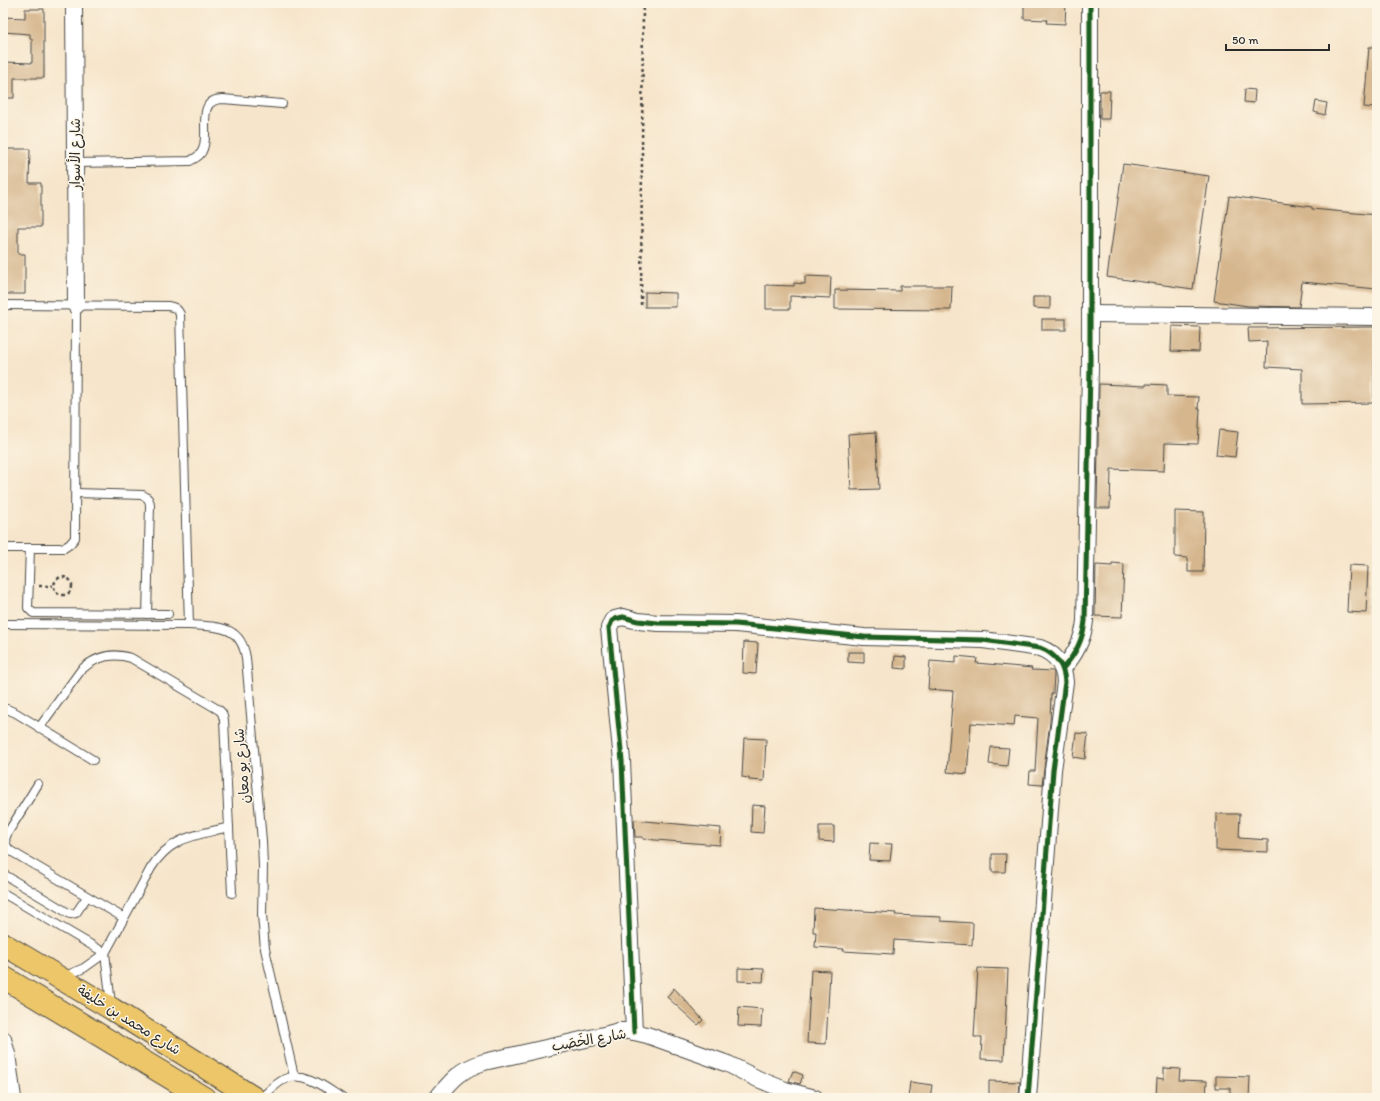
<svg xmlns="http://www.w3.org/2000/svg" width="1380" height="1101" viewBox="0 0 1380 1101" font-family="Itim,'Playpen Sans Arabic',sans-serif">
  <style>
    .building { fill: #d5b68d }
    .lines { fill: none; stroke-linecap: round; stroke-linejoin: round }
    .lane-casing { stroke: #494743; stroke-width: 10 }
    .street-casing { stroke: #494743; stroke-width: 18 }
    .highway-casing { stroke: #494743; stroke-width: 24 }
    .path { stroke: #494743; stroke-width: 2.5; stroke-dasharray: 3 3; stroke-linecap: butt }
    .lane { stroke: #fff; stroke-width: 8 }
    .street { stroke: #fff; stroke-width: 16 }
    .highway { stroke: #ecc669; stroke-width: 22 }
    .cycleway-casing { stroke: #fcf5e5; stroke-width: 8 }
    .cycleway { stroke: #1b5e20; stroke-width: 5 }
    .labels { text-anchor: middle; dominant-baseline: central; stroke-width: 3; stroke-linejoin: round; paint-order: stroke }
    .street-label { font-size: 14px; fill: #2b2b2b; stroke: #fcf5e5 }
  </style>
  <rect width="100%" height="100%" fill="#fcf5e5"/>
  <filter id="ink" filterUnits="userSpaceOnUse"><feTurbulence type="fractalNoise" baseFrequency=".025" numOctaves="2"/><feDisplacementMap in="SourceGraphic" scale="8" xChannelSelector="R" yChannelSelector="G"/><feConvolveMatrix kernelMatrix="1 2 1 2 8 2 1 2 1" color-interpolation-filters="sRGB"/></filter>
  <filter id="wash" filterUnits="userSpaceOnUse"><feTurbulence type="fractalNoise" baseFrequency=".012" numOctaves="4" result="noise"/><feDisplacementMap in="SourceGraphic" scale="16" xChannelSelector="R" yChannelSelector="G"/><feGaussianBlur stdDeviation="0.9" result="paint"/><feColorMatrix in="noise" values="0 0 0 0 0 0 0 0 0 0 0 0 0 0 0 0 0 1.4 0 .05"/><feComposite in="paint" operator="in"/></filter>
  <g filter="url(#wash)">
    <rect width="100%" height="100%" fill="#f6e5cb"/>
    <g id="blocks">
      <!-- building -->
      <g class="building">
        <polygon points="1024,3 1066,3 1065,24 1046,23 1047,20 1024,19"/>
        <polygon points="25,9 44,9 44,78 14,78 14,98 3,98 3,62 32,63 32,39 30,39 30,34 3,32 3,17 25,18"/>
        <polygon points="1369,47 1377,47 1377,108 1364,107"/>
        <polygon points="1245,89 1255,90 1254,103 1244,102"/>
        <polygon points="1100,91 1110,91 1109,119 1100,119"/>
        <polygon points="1316,101 1327,103 1325,115 1314,112"/>
        <polygon points="3,149 30,149 29,183 41,183 41,227 18,227 18,254 25,254 25,294 3,294"/>
        <polygon points="1123,164 1209,176 1193,289 1107,277"/>
        <polygon points="1229,196 1312,207 1312,209 1377,215 1377,289 1302,282 1299,307 1248,306 1214,301"/>
        <polygon points="805,276 831,277 830,298 790,296 790,309 766,309 766,285 794,286 794,283 805,284"/>
        <polygon points="900,286 952,286 951,310 835,309 835,290 900,291"/>
        <polygon points="645,292 676,293 676,307 645,307"/>
        <polygon points="1033,297 1050,297 1050,309 1033,308"/>
        <rect x="1042" y="319" width="24" height="11"/>
        <polygon points="1172,326 1200,327 1199,352 1171,351"/>
        <polygon points="1377,327 1377,362 1374,362 1374,403 1302,404 1302,369 1266,367 1267,341 1249,342 1248,328"/>
        <polygon points="1099,384 1146,386 1146,384 1167,385 1167,396 1199,397 1198,409 1200,409 1198,444 1165,443 1164,471 1111,469 1110,508 1097,508"/>
        <polygon points="1219,430 1238,432 1235,457 1216,455"/>
        <polygon points="876,432 879,489 851,490 848,434"/>
        <polygon points="1175,511 1204,512 1203,572 1188,572 1188,558 1175,557"/>
        <polygon points="1112,563 1124,564 1122,617 1095,616 1096,565 1112,566"/>
        <polygon points="1349,565 1368,566 1366,613 1347,612"/>
        <polygon points="744,642 758,643 756,674 743,673"/>
        <polygon points="848,652 864,652 864,663 848,662"/>
        <polygon points="895,656 906,657 906,669 894,668"/>
        <polygon points="956,656 977,658 976,663 1032,668 1031,670 1053,671 1054,673 1053,694 1051,694 1050,722 1042,785 1029,784 1030,771 1035,771 1038,718 1015,716 1014,726 971,723 967,774 947,772 953,691 928,689 930,661 956,663"/>
        <polygon points="1076,733 1088,734 1085,759 1073,757"/>
        <polygon points="744,738 766,739 764,781 749,780 749,778 742,777"/>
        <polygon points="991,747 1009,748 1007,766 989,764"/>
        <polygon points="752,805 765,806 763,833 751,832"/>
        <polygon points="1216,814 1240,814 1239,838 1268,840 1268,852 1216,850"/>
        <polygon points="634,820 721,828 720,845 643,839 643,837 635,837"/>
        <polygon points="819,826 834,826 834,842 819,841"/>
        <polygon points="870,843 892,844 890,861 869,860"/>
        <polygon points="992,854 1006,854 1005,872 992,872"/>
        <polygon points="814,908 896,913 895,915 941,917 941,921 973,923 972,945 894,940 893,954 843,951 844,949 815,947 816,932 813,932"/>
        <polygon points="738,968 764,969 763,982 738,981"/>
        <polygon points="978,968 1008,969 1004,1060 981,1059 982,1037 974,1037"/>
        <polygon points="811,970 830,971 826,1044 807,1043"/>
        <polygon points="674,988 703,1020 698,1025 667,997"/>
        <polygon points="739,1007 762,1009 761,1027 738,1026"/>
        <polygon points="1164,1068 1180,1069 1179,1080 1207,1081 1206,1098 1156,1098 1157,1078 1164,1079"/>
        <polygon points="793,1071 803,1075 800,1084 789,1081"/>
        <polygon points="1216,1076 1250,1077 1249,1098 1230,1098 1230,1088 1216,1088"/>
        <polygon points="989,1081 1020,1082 1019,1098 989,1098"/>
        <polygon points="910,1082 932,1085 930,1098 908,1098"/>
      </g>
    </g>
  </g>
  <g filter="url(#ink)">
    <use href="#blocks" fill-opacity="0" stroke="#494743" stroke-width="1"/>
    <g class="lines">
      <!-- lane casing -->
      <g class="lane-casing">
        <g id="lane">
          <path d="M75 163 190 161C195 158 201 156 203 149 210 132 195 99 223 99L282 104"/>
          <path d="M3 305 168 306C174 307 177 308 180 314L189 625"/>
          <path d="M76 493 143 495C148 498 150 500 150 506L147 614"/>
          <polyline points="3,548 64,548 70,544 75,538 76,306"/>
          <polyline points="30,548 28,608 33,613 168,614"/>
          <path d="M3 624 189 625C216 627 241 624 246 658L262 841 263 866 262 915 265 949 294 1076"/>
          <polyline points="3,709 7,709 16,713 93,760"/>
          <path d="M39 728 81 670C95 657 112 652 131 658L219 710 222 713 224 720 232 893"/>
          <path d="M38 784 7 834C4 840 5 844 9 850L124 918"/>
          <polyline points="3,874 70,914 76,913 87,897"/>
          <polyline points="3,893 105,953"/>
          <polyline points="105,953 111,1004"/>
          <path d="M63 977 84 968 105 953 151 868C171 836 195 836 229 827"/>
          <path d="M261 1098C268 1092 276 1083 285 1079 305 1070 326 1088 342 1098"/>
        </g>
      </g>
      <!-- street casing -->
      <g class="street-casing">
        <g id="street">
          <polyline points="74,3 76,306"/>
          <polyline points="1090,314 1377,317"/>
          <path d="M1063 668C1076 654 1083 640 1085 621L1090 368V3"/>
          <path d="M634 1032 622 761 609 628 612 621 615 619 623 617 638 621 658 623 736 624 864 637 983 640 1040 648C1056 654 1064 665 1065 682L1053 770 1028 1098"/>
          <polyline points="3,1039 7,1054 13,1098"/>
          <path d="M437 1098C452 1080 461 1069 484 1062L608 1034 619 1031H630L647 1035 728 1064 758 1079 785 1090 815 1098"/>
        </g>
      </g>
      <!-- highway casing -->
      <g class="highway-casing">
        <g id="highway">
          <polyline points="3,944 112,1009 254,1098"/>
          <polyline points="3,977 204,1098"/>
        </g>
      </g>
      <!-- path -->
      <g class="path">
        <polyline points="641,305 643,3"/>
        <circle cx="63" cy="586" r="9"/>
        <polyline points="39,586 53,586"/>
      </g>
      <!-- lane -->
      <use href="#lane" class="lane"/>
      <!-- street -->
      <use href="#street" class="street"/>
      <!-- highway -->
      <use href="#highway" class="highway"/>
      <!-- cycleway casing -->
      <g class="cycleway-casing">
        <g id="cycleway">
          <path d="M1063 668C1076 654 1083 640 1085 621L1090 368V3"/>
          <path d="M634 1032 622 761 609 628 612 621 615 619 623 617 638 621 658 623 736 624 864 637 983 640 1040 648C1056 654 1064 665 1065 682L1053 770 1028 1098"/>
        </g>
      </g>
      <!-- cycleway -->
      <use href="#cycleway" class="cycleway"/>
    </g>
  </g>
  <g class="labels">
    <!-- street labels -->
    <g class="street-label">
      <text transform="translate(75 154) rotate(-90)">شارع الأسوار</text>
      <text transform="translate(242 766) rotate(-95)">شارع بو معان</text>
      <text transform="translate(129 1020) rotate(32)">شارع محمد بن خليفة</text>
      <text transform="translate(589 1040) rotate(-10)">شارع الخَصَب</text>
    </g>
  </g>
  <!-- margin -->
  <rect width="1380" height="1101" fill="none" stroke="#fcf5e5" stroke-width="16"/>
  <!-- scale -->
  <path d="M1226 44v6h103v-6" fill="none" stroke="#2b2b2b" stroke-width="2"/>
  <text x="1232" y="44" font-size="12" fill="#2b2b2b" stroke="#fcf5e5" stroke-width="3" paint-order="stroke">50 m</text>
</svg>
